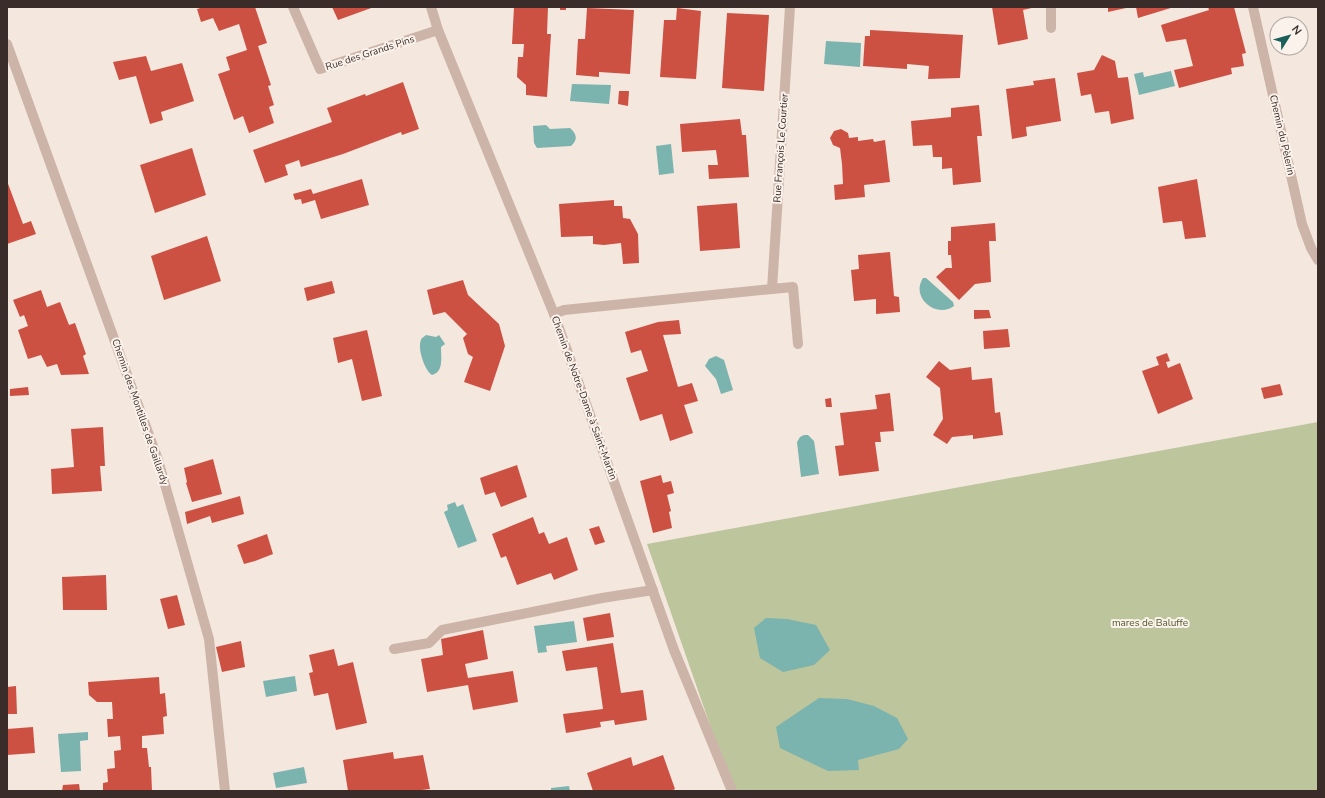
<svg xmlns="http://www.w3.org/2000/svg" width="1325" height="798" viewBox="0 0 1325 798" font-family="'Nunito Sans',sans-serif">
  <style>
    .green { fill: #bdc59d }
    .water { fill: #7bb3ae }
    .building { fill: #cd5143 }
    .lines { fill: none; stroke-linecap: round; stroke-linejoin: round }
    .service { stroke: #cdb4a9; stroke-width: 10 }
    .minor { stroke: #cdb4a9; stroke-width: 10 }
    .tertiary { stroke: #cdb4a9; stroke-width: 10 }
    .labels { text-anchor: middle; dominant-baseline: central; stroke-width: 4; stroke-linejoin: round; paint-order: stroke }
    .street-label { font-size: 10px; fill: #3a2c29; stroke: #fbf2eb }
    .park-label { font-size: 10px; fill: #4f5a2b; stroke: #fbf2eb }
  </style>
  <rect width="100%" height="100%" fill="#f4e7de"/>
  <!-- green -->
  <polygon class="green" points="1318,422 1318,791 733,791 647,544"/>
  <!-- water -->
  <g class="water">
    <polygon points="826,41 861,43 860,67 824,64"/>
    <polygon points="1171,71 1175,86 1139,95 1134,74 1143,72 1144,77"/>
    <polygon points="572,84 611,85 609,104 570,101"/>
    <path d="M546 125 550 129 570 128C577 134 578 140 571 146L537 148 534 143 533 126Z"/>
    <polygon points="671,144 674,173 659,175 656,146"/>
    <path d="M923 278H926L953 302 954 306C937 319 910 298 923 278Z"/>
    <path d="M426 335 436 337 439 335 445 344 441 347C441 357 444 372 432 375 425 371 417 348 421 340 422 337 424 337 426 335Z"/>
    <polygon points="716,356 724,360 733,390 721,394 716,379 705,366 709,359"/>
    <polygon points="804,435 808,435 814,441 819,474 801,477 797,442 800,437"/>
    <polygon points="455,502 457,507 463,504 477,541 458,548 444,512 448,510 447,505"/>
    <polygon points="766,618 787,619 816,625 830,650 814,665 783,672 760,658 754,628"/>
    <polygon points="574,621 577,642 546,646 547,652 538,653 534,626"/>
    <polygon points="295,676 297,691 266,697 263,681"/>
    <polygon points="819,698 847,699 874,706 897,718 908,739 899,749 858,760 859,770 828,771 780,748 776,727"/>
    <polygon points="88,732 88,740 80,741 81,771 61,772 58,734"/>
    <polygon points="304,767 307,783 276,788 273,773"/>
    <polygon points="569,786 570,791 551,791 551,788"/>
  </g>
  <!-- building -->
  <g class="building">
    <polygon points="204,7 255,7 267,43 258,46 271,85 268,86 274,105 269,107 274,123 249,133 243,116 234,120 218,74 230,70 226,57 247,50 239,24 219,31 213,18 201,22 197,9"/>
    <polygon points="332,7 374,7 338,20"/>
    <polygon points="514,7 548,7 547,34 551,34 547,97 526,95 526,85 517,77 518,57 523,57 524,44 512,44"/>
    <rect x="560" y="7" width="6" height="3"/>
    <polygon points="992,7 1036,7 1023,10 1028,39 998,45"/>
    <polygon points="1108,7 1126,7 1126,8 1108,12"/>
    <polygon points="1136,7 1174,7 1138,18"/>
    <polygon points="1208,7 1234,7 1246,53 1242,54 1244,66 1231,68 1232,74 1179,88 1174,70 1193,66 1186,39 1166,42 1161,25 1209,10"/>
    <polygon points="587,8 634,10 630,74 599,72 599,77 576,75 578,39 585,39"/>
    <polygon points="677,8 701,11 696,79 660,77 664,20 676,20"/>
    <polygon points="727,13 769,15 764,91 722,88"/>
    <polygon points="870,30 963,35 960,78 928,79 929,66 907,64 907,69 863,66 865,36 870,36"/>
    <polygon points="1102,55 1115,61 1118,78 1128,77 1134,119 1111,124 1109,111 1095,113 1091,94 1081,96 1077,73 1094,70"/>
    <polygon points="146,56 151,71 182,63 194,101 161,112 163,120 150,124 136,76 119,80 113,62"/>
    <polygon points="1055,78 1061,121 1026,127 1027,136 1012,139 1006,89 1034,85 1033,81"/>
    <polygon points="403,82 419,129 402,135 401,132 343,154 301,167 299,160 285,165 288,175 265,183 253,150 332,122 327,108 365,94 366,96"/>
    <polygon points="619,91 629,91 628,106 618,104"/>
    <polygon points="979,105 982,136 977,136 981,182 953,185 952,168 942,169 942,157 933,157 932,145 913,146 911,121 951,117 951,108"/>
    <polygon points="740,119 742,135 746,135 749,177 709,179 708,165 718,165 716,150 682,152 680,124"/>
    <polygon points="841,129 848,133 849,138 858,137 858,141 873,139 874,142 885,140 890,182 864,185 865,197 835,200 834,185 843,184 842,164 840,148 833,145 830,138 834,131"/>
    <polygon points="192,148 206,195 155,213 140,165"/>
    <polygon points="362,179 369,205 321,219 315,200 302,204 301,199 295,200 293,194 311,189 313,194"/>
    <polygon points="1197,179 1206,237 1185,239 1182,221 1163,223 1158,187"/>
    <polygon points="7,181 23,224 31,221 36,234 7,244"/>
    <polygon points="614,200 614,206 622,206 623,218 630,219 638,234 639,263 623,264 621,243 604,245 593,244 593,236 561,237 559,204"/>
    <polygon points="737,203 740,248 700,251 697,206"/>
    <polygon points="995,223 996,241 989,241 991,282 975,284 959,300 936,277 946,268 952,268 951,255 948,255 948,241 951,241 951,227"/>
    <polygon points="207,236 221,281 164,300 151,256"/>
    <polygon points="890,252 894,296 899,297 900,312 876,314 876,299 854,301 851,270 859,269 858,255"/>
    <polygon points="463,280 468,295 499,324 505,346 490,391 464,382 473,357 468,354 463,338 467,334 445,312 433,315 427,290"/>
    <polygon points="332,281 335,293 307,301 304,288"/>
    <polygon points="41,290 47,307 60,302 69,325 75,323 86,354 83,356 89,374 61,375 57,364 47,367 41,355 28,359 18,330 28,326 24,315 20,317 13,300"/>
    <polygon points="974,310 989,310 991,318 974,319"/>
    <polygon points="679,320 681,334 663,335 678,387 692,383 698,401 684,405 693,433 670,441 662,414 640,421 626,378 648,371 641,350 631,353 625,332 658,322"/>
    <polygon points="1008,329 1010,347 984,349 983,331"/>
    <polygon points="367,330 382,396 362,401 352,359 338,363 333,338"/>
    <polygon points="1167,353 1170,361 1166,362 1168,368 1180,363 1193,399 1158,414 1142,371 1159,365 1156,357"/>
    <polygon points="939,361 950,370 971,367 972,380 992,378 995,413 1000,412 1003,435 973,439 973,435 952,437 947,444 933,435 943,419 940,388 926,377"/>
    <polygon points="1280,384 1283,395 1264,399 1261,388"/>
    <polygon points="28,387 29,395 10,396 10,389"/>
    <polygon points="890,393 894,431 880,432 881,442 875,442 879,471 839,476 835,446 844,445 840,413 877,409 875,395"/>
    <polygon points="831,398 832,407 826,407 825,399"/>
    <polygon points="103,427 105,466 100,466 102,491 52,494 51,469 74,467 71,429"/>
    <polygon points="213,459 222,494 192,502 186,483 187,482 184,468"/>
    <polygon points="517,465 527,497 501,507 495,492 485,495 480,478"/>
    <polygon points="661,475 663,483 671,481 674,493 667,495 671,511 669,512 672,528 653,533 640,481"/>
    <polygon points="240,496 244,514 212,523 210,516 187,524 185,512"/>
    <polygon points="533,517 539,534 544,532 549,544 567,537 578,570 554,580 551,573 517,585 506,556 501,558 492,534"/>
    <polygon points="599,526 605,542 595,545 589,529"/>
    <polygon points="267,534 273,554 255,561 244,564 237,545"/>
    <polygon points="106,575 107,610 63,610 62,577"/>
    <polygon points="177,595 185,625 168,629 160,599"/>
    <polygon points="610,613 614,637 587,641 583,618"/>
    <polygon points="483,630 488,659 465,664 468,678 513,671 518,702 473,710 468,685 427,692 421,659 443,655 441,639"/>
    <polygon points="241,641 245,667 222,672 216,647"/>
    <polygon points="613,643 621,693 643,690 647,720 615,725 614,720 600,722 601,727 566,733 563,714 603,709 597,667 566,671 562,651"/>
    <polygon points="334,649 338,666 353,662 367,723 336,730 328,693 314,696 309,673 313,672 309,655"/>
    <polygon points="159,677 160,694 165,693 167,716 163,717 164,734 142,736 142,748 147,748 149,767 151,767 152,791 103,791 103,783 108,782 107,769 115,768 114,751 121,750 120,736 108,737 107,719 113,719 112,702 97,702 89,695 88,682"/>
    <polygon points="16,686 17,714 7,714 7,687"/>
    <polygon points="33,727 35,753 7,755 7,729"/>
    <polygon points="393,752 394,759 423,755 430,789 414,791 348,791 343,760"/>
    <polygon points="663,755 675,789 671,791 593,791 587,773 631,757 633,766"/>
    <polygon points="79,784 80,791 62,791 63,785"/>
  </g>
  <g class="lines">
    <!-- service -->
    <g class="service">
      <polyline points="1051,28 1051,7"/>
      <polyline points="394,649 429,643 442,630 602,598 653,590"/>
    </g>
    <!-- minor -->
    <g class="minor">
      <polyline points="293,7 320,69 438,30"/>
      <polyline points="1253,7 1302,224 1311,248 1318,260"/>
      <polyline points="7,44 158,460 209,639 225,791"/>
      <polyline points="772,289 793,287 798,344"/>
      <polyline points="554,314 564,310 772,289 790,7"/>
    </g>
    <!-- tertiary -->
    <polyline class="tertiary" points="431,7 438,30 554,314 674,650 732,791"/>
  </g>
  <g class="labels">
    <!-- street labels -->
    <g class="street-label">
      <text transform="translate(370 53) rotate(-18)">Rue des Grands Pins</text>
      <text transform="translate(1282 135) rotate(77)">Chemin du Pèlerin</text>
      <text transform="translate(781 148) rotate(-86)">Rue François Le Courtier</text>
      <text transform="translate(584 398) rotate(70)">Chemin de Notre-Dame à Saint-Martin</text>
      <text transform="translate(140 412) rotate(71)">Chemin des Montilles de Gaillardy</text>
    </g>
    <!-- park labels -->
    <g class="park-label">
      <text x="1150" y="623">mares de Baluffe</text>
    </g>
  </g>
  <!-- border -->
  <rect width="1325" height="798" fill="none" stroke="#3a2c29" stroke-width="16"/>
  <!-- north arrow -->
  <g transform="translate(1289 36) rotate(53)"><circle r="19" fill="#fbf2eb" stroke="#aea39d"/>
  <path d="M0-3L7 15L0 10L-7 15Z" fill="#1b5f5a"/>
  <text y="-6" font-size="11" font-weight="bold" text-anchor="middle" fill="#3a2c29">N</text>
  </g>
</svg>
